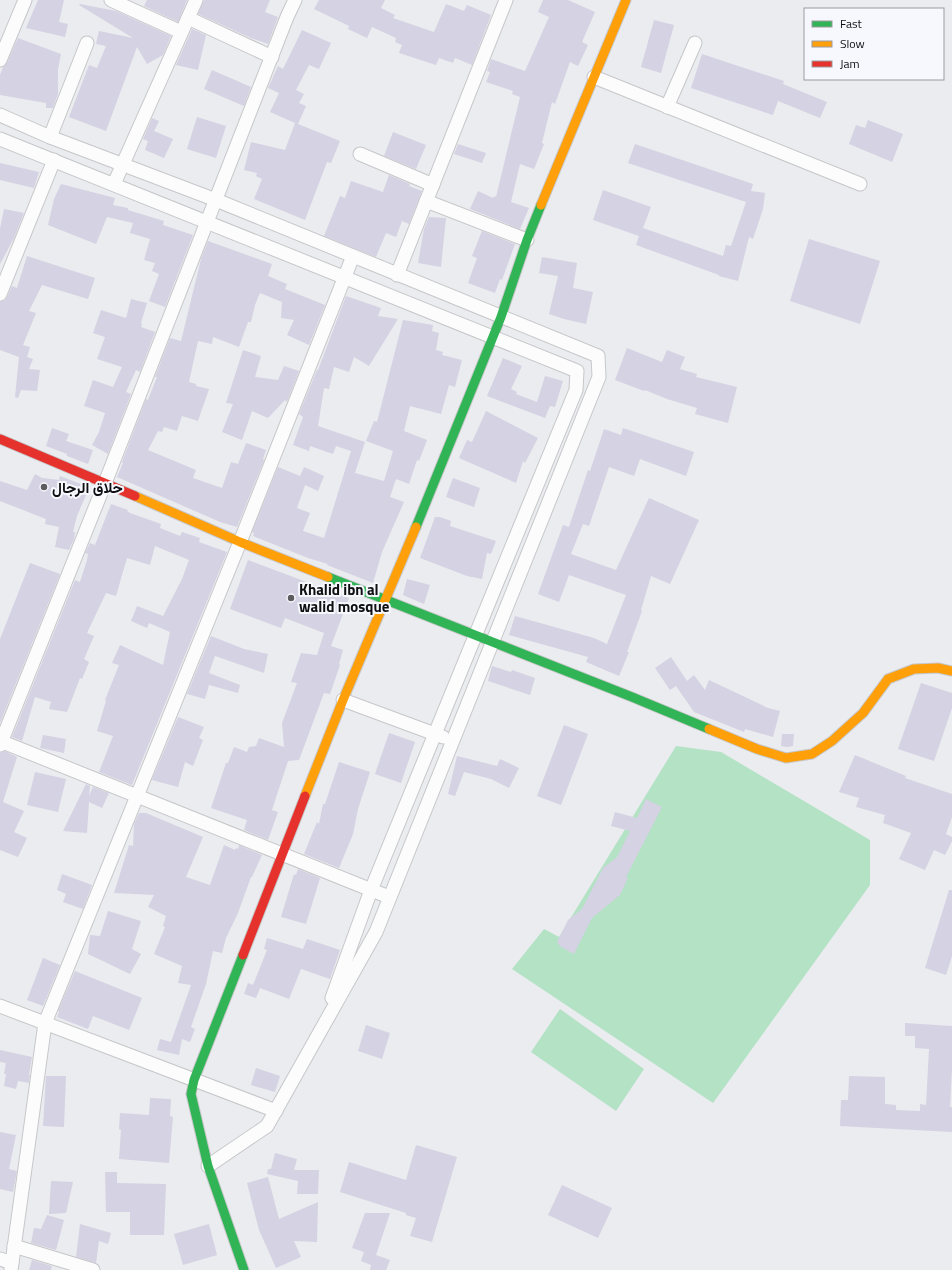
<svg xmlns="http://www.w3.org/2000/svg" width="952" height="1270" viewBox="0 0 952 1270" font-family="'Titillium Web',Vazirmatn,sans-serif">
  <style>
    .green { fill: #b3e2c5 }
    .building { fill: #d4d2e3 }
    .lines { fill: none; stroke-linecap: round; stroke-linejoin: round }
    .street-casing { stroke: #c6c7c9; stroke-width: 15 }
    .fast-casing { stroke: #c6c7c9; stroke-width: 11 }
    .slow-casing { stroke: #c6c7c9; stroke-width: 11 }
    .jam-casing { stroke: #c6c7c9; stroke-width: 11 }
    .street { stroke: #fcfcfd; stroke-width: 13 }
    .fast { stroke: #30b455; stroke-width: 9 }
    .slow { stroke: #ff9f0a; stroke-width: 9 }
    .jam { stroke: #e5322d; stroke-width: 9 }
    .poi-dot { fill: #5c5c5f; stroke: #f7f8fe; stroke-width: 1.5 }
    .labels { text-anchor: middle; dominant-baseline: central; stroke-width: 4; stroke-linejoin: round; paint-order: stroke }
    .poi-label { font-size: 15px; font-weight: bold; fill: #0f0f11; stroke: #f7f8fe; text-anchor: start }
  </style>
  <rect width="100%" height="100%" fill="#ebecef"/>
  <!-- green -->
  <g class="green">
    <polygon points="676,746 721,752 870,840 870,885 713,1103 512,969 544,929 559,937"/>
    <polygon points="560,1009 644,1069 616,1111 531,1052"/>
  </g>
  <!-- building -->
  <g class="building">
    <polygon points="38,0 64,0 59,22 68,24 65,37 26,28"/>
    <polygon points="147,0 187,0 178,22 144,6"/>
    <polygon points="204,0 270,0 265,12 278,17 268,44 251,38 198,14"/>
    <polygon points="319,0 385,0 381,8 395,15 393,18 434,32 446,4 464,11 467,5 491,15 472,65 455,58 453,63 439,58 436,65 399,53 402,45 395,42 396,38 372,27 367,38 348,29 349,26 314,9"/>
    <polygon points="543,0 568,0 595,12 582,42 588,45 578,66 570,62 555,104 552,102 542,143 544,144 534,169 520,164 511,202 529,208 520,229 470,209 478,191 493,198 494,196 496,197 520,97 512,94 513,91 486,82 490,72 487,71 491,59 525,71 549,17 538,12"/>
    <polygon points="80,4 116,11 171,36 163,55 147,64 137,47 106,131 69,117 89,65 97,68 106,46 96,44 99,31 133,38 79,5"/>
    <polygon points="654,20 674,25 661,73 641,67"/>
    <polygon points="192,29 206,35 198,70 176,65"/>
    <polygon points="302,30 331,43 319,69 309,65 296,90 304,94 299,103 306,106 298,124 340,141 331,163 327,162 305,220 254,199 262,179 256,176 257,173 244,170 251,142 285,150 295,123 270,112 279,93 268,88 278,66 283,69"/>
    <polygon points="18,38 61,54 58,69 58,94 53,108 46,108 46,103 0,95 0,75 3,67 7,63"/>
    <polygon points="702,54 784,81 783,84 827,102 820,118 778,101 773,115 691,88"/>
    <polygon points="212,70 251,87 244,106 204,89"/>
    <polygon points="197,117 226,126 216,158 187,149"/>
    <polygon points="152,118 159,121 154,131 173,139 164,158 145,150 148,141 143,139"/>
    <polygon points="868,120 903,134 892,162 849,144 856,125 865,128"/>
    <polygon points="393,132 426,145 416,169 384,156"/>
    <polygon points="458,144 486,153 482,163 454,154"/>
    <polygon points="635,144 753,184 751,191 765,193 763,209 753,239 749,237 738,281 719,276 719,275 636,245 639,236 593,220 603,190 651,207 643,228 723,256 726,245 731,246 746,202 628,163"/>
    <polygon points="0,163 39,172 34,188 0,180"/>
    <polygon points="389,175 410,184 409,186 422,191 409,224 402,221 396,237 386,233 376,257 324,236 340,196 345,198 351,181 383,192"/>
    <polygon points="61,184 115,198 113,205 128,208 128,210 164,221 163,225 193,235 165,307 149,301 159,274 152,271 155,263 144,260 150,239 130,233 133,223 107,217 96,244 48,225 54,199"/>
    <polygon points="4,209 24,213 14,238 0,264 0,229"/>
    <polygon points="429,217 446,218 441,267 418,263 424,229"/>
    <polygon points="482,231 515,244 502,280 500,279 495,293 468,283 477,258 472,256"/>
    <polygon points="809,239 880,261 860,324 790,301"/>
    <polygon points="208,241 272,264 268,276 287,284 285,289 325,305 309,345 287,335 294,320 281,318 282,302 260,293 255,305 251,322 248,322 239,347 213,337 212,344 198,341 189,382 196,384 196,386 209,389 198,421 182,416 177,431 164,427 162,432 158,431 148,450 196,470 193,478 222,488 231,462 238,464 246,443 266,450 263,459 264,460 237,527 220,522 117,477 123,463 122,462 146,399 148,400 157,377 155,377 170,338 181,341 201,259"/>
    <polygon points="27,256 95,278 88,299 42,285 29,311 36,313 23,345 30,347 27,357 33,359 29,369 40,370 37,391 21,390 18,398 15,397 19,357 0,350 0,302 5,300 7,297 12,286 17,288"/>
    <polygon points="542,257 577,263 573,288 593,292 586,324 564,319 549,314 558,276 539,273"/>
    <polygon points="346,296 381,308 378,316 398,319 369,366 354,357 349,372 334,367 329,389 324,388 318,426 365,442 355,473 384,481 393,451 366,441 374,421 377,422 403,320 433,325 432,331 439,333 436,350 443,352 442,355 462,360 455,387 449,385 441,414 410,406 404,431 427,440 419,461 417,460 409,484 396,479 390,497 404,502 382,552 373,583 327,565 328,564 308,558 253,536 254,533 252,532 278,467 300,476 304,467 324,476 318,491 305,485 297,508 310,513 303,531 324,538 351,451 336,446 333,454 310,446 309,451 293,445 303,417 299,414 317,370 318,370"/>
    <polygon points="131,299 147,303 141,323 142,324 141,327 155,332 140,372 136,370 126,392 131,394 108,454 92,445 99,432 105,413 84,406 93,380 113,387 122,367 97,359 105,337 93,333 101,310 126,318"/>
    <polygon points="627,348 662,362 667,350 685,357 680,369 697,374 696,377 737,387 728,423 695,414 697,408 667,399 645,390 644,391 615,380"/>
    <polygon points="243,350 261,356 255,377 278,380 284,366 299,371 287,402 285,400 268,418 252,411 242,440 222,432 233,404 226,403"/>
    <polygon points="503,358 522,366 511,389 517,392 516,394 537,402 545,376 563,381 555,407 550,406 545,418 487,396"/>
    <polygon points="486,411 538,438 525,463 523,461 516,483 459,458 467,440 472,442"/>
    <polygon points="52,428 69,434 66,441 93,450 88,464 67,456 67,454 46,446"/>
    <polygon points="623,428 694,452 686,476 640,459 634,476 609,467 589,526 583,524 571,554 616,570 649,498 699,520 670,584 651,576 641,610 642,611 627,652 629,652 619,676 586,662 588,657 509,635 515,616 594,638 607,644 626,595 569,575 559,602 538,594 563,525 569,527 588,470 590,471 604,429 621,435"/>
    <polygon points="35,474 42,478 59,480 60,476 81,484 79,492 86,495 77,516 73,532 75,532 74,539 69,550 55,547 59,527 45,524 46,519 0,501 0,481 27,490"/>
    <polygon points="453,478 480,488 474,507 446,497"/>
    <polygon points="111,504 128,510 127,511 130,513 161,524 160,528 180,536 182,532 200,538 199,542 227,552 132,785 99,772 113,736 97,731 106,701 105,700 119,665 112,663 120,645 163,665 170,632 149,623 147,628 131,621 137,606 163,616 182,579 189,560 155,546 150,565 127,558 116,596 106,593 87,633 94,636 84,659 89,662 82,679 80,678 67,712 49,709 51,702 35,697 22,741 12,737 75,580 80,582 87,560 88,554 85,553 90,543 95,545"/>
    <polygon points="435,517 440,517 451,521 450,526 496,541 491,554 487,553 482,579 467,576 420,558"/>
    <polygon points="248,560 349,598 331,646 343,650 339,664 340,665 330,694 324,693 299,760 288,761 272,810 278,812 268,840 244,830 247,820 211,808 226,763 228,763 234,747 247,752 249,747 256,746 259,738 284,747 282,723 297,683 291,682 301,653 317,655 324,633 285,618 281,628 230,609"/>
    <polygon points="30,563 60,574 0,723 0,639"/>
    <polygon points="407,579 430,585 424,604 403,595"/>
    <polygon points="211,636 244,649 268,654 264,673 215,656 209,673 240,685 238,693 209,685 205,699 187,694"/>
    <polygon points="671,657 687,681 694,675 705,690 709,680 768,708 780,711 773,737 745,729 744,732 694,712 676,686 670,690 655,668"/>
    <polygon points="492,666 511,672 512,670 535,678 530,695 488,681"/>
    <polygon points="921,683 952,693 952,708 934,761 898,749"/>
    <polygon points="178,717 204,727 199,738 203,740 193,766 185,762 178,787 152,780"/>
    <polygon points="564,725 588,734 561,805 537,796"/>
    <polygon points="389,733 415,742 401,783 375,774"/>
    <polygon points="782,734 794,734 793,746 787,747 781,746"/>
    <polygon points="43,735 66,739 64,753 40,748"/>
    <polygon points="5,751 17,757 3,802 24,811 14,832 27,838 18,857 0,850 0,753"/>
    <polygon points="855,755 906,776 905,778 952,794 952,817 946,834 952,837 952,841 945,855 934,850 925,870 899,859 911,833 883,823 885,815 856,807 859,798 839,792"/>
    <polygon points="457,756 497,766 500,759 519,768 509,788 491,779 464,772 455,796 448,794"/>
    <polygon points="339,762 370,772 358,809 353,834 339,868 304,854 317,822 319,824 323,804 325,804"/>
    <polygon points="35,772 66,779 58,812 27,805"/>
    <polygon points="86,784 90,786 89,796 93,787 109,793 102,808 89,802 87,833 63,831"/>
    <polygon points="646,799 662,807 626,877 628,878 620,895 592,918 574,954 561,947 557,942 568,920 582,909 603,868 617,857 630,831 611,826 615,812 637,818"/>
    <polygon points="139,813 146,813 203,837 186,877 210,885 224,845 235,850 236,848 238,849 239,845 262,855 252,877 251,877 238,913 226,938 222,953 213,951 206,984 191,1027 195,1029 190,1042 182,1039 179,1055 157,1050 160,1039 171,1042 191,985 178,983 182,966 154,954 165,927 163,926 166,916 148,907 154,895 114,893 129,845 133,846 134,824"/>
    <polygon points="298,869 320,878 306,924 281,917 294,874 296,875"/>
    <polygon points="62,874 92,885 83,909 63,902 66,894 57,890"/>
    <polygon points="949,890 952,890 952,956 946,975 925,968"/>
    <polygon points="108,911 141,921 132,949 141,954 130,974 88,954 90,935 100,936"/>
    <polygon points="267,938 303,949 307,939 340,950 330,979 301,969 289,999 260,988 256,998 244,994 248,983 253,985 267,950 264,949"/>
    <polygon points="43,958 60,965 43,1006 27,1000"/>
    <polygon points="75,971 142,998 129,1030 93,1016 88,1029 57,1017 59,1012 58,1011"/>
    <polygon points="905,1023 952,1026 952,1068 950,1107 952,1107 952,1132 840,1126 841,1100 848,1100 849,1076 885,1077 885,1104 896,1105 896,1110 920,1111 920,1104 926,1105 929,1049 915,1048 915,1036 905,1036"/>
    <polygon points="366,1025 390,1033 382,1059 358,1051"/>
    <polygon points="0,1050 32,1057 29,1075 30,1075 29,1083 18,1081 16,1089 4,1086 6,1074 4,1074 6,1063 0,1062"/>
    <polygon points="256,1068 280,1076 275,1092 251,1085"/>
    <polygon points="46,1076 66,1076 64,1127 43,1126"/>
    <polygon points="150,1098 171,1099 170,1116 173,1117 169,1163 119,1159 121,1130 119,1129 120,1113 149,1115"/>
    <polygon points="0,1132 16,1135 9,1169 17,1171 13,1192 0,1189"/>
    <polygon points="416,1145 457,1157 432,1242 410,1236 416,1218 406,1215 406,1213 340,1192 349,1162 406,1180"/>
    <polygon points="275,1153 297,1159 294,1170 319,1170 318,1194 297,1194 298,1181 267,1174 268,1169 271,1169"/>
    <polygon points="105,1172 117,1172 117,1183 166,1184 164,1235 130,1235 130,1212 106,1212"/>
    <polygon points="268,1177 279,1219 318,1202 317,1242 294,1241 301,1257 276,1268 259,1230 247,1183"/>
    <polygon points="51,1181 73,1182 66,1213 49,1214"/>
    <polygon points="562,1185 612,1208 598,1238 548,1215"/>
    <polygon points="365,1213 390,1213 376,1255 390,1260 386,1270 370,1270 371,1265 361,1261 364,1252 352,1248"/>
    <polygon points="47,1215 64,1220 56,1250 31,1243 34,1228 41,1229"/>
    <polygon points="80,1224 111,1233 108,1244 99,1241 96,1263 76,1257"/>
    <polygon points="209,1224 217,1255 183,1265 174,1234"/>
    <polygon points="32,1260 52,1266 51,1270 29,1270"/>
  </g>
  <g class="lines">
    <!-- street casing -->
    <g class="street-casing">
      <g id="street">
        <polyline points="111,0 181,32"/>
        <polyline points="188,18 272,57"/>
        <polyline points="0,60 25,0"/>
        <polyline points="594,77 860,184"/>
        <polyline points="667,107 695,43"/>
        <polyline points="0,115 50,137 216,200 598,356 599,377 376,932 267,1126 208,1166"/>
        <polyline points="50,137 87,43"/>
        <polyline points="0,139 577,371 576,390 371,890 332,998"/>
        <polyline points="360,154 433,185"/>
        <polyline points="114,184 196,0"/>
        <polyline points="426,201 527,240"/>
        <polyline points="397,275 506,0"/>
        <polyline points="0,294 54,160"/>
        <polyline points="343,700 443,737"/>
        <polyline points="0,741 389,897"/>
        <polyline points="0,745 105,483 287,17 295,0"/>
        <polyline points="0,1006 276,1111"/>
        <polyline points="14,1246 93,1270"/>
        <polyline points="0,1259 12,1263"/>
        <polyline points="11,1270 45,1023 240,542 353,256"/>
      </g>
    </g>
    <!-- fast casing -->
    <g class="fast-casing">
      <g id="fast">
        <polyline points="416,527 501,317 527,240 541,205"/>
        <polyline points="328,577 632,697 709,729"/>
        <polyline points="243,955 194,1080 191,1094 208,1166 244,1270"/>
      </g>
    </g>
    <!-- slow casing -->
    <g class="slow-casing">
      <g id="slow">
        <polyline points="541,205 626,0"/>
        <polyline points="135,496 240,542 328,577"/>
        <polyline points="709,729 757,749 786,758 812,754 832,741 863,713 888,679 914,669 938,668 952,671"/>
        <polyline points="305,796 343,700 416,527"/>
      </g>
    </g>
    <!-- jam casing -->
    <g class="jam-casing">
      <g id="jam">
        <polyline points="0,439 135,496"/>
        <polyline points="243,955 305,796"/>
      </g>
    </g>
    <!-- street -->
    <use href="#street" class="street"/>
    <!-- fast -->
    <use href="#fast" class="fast"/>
    <!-- slow -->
    <use href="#slow" class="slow"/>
    <!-- jam -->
    <use href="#jam" class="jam"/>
  </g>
  <!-- markers -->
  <g class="poi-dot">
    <circle cx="44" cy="487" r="4"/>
    <circle cx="291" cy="598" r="4"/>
  </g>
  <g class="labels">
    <!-- poi labels -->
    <g class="poi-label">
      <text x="52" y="487">حلاق الرجال</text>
      <text x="299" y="589">Khalid ibn al<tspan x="299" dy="17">walid mosque</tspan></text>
    </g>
  </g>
  <!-- legend -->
  <rect x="804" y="8" width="140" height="72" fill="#f7f8fe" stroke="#9a9b9f"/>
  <rect x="812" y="21" width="20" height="6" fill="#30b455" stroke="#9a9b9f"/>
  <text x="840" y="28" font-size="12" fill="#0f0f11">Fast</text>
  <rect x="812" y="41" width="20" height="6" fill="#ff9f0a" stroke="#9a9b9f"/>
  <text x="840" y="48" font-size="12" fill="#0f0f11">Slow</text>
  <rect x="812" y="61" width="20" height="6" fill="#e5322d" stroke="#9a9b9f"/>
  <text x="840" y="68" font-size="12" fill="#0f0f11">Jam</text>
</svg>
